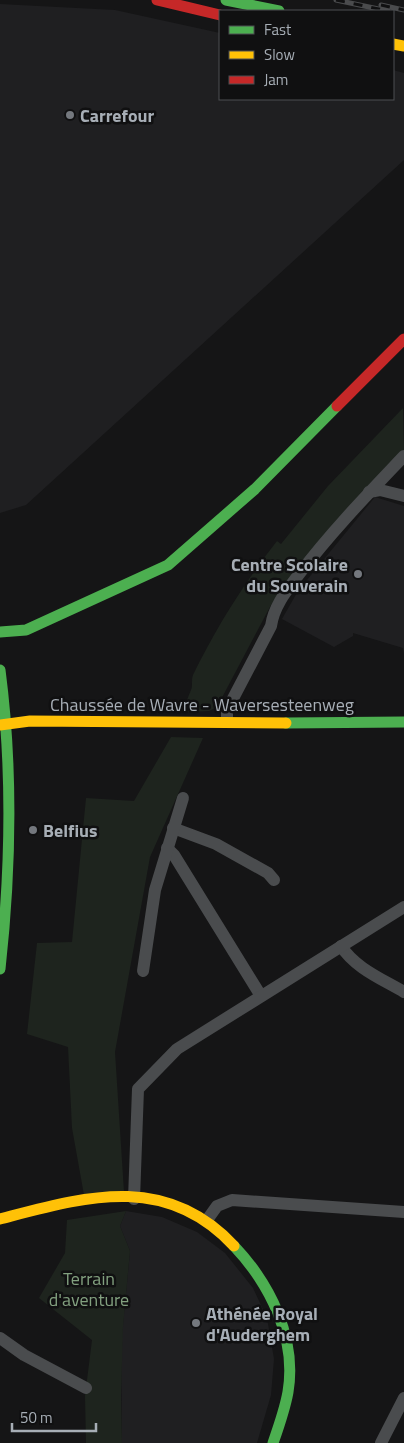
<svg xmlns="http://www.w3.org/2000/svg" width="404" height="1443" viewBox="0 0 404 1443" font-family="'Titillium Web',sans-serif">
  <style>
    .built { fill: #1f1f21 }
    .green { fill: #1e241e }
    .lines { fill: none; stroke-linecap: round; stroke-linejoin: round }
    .street { stroke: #4a4c4e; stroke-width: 12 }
    .fast { stroke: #4caf50; stroke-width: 11 }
    .slow { stroke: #ffc107; stroke-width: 11 }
    .jam { stroke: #c62828; stroke-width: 11 }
    .rail-casing { stroke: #4a4b4d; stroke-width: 5 }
    .rail { stroke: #101011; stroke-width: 3; stroke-dasharray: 9; stroke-linecap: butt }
    .poi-dot { fill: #74787e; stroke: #101011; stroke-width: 2 }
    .labels { text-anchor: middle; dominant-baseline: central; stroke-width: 5; stroke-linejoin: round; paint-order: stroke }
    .poi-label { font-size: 18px; font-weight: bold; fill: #a7aeb6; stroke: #101011; text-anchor: start }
    .street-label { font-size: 18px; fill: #a7aeb6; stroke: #101011 }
    .park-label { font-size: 18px; fill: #82a07f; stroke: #101011 }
  </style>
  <rect width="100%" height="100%" fill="#151516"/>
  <!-- built -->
  <g class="built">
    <polygon points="0,4 115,10 220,33 220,99 393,99 393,70 404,73 404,160 26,505 0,513"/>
    <polygon points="375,497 404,506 404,654 403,648 353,633 353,636 334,647 282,619 298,591"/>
    <polygon points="126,1211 162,1217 197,1232 225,1253 253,1288 267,1318 274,1359 271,1395 257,1443 122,1443 121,1345 130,1251 120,1226"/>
  </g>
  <!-- green -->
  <g class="green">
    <path d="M403 408 404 450 380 475 271 605 217 707 209 711 185 712C185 704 188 697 191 690 193 686 191 680 193 675 216 628 244 583 277 541L281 544 328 486Z"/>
    <polygon points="171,737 203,738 150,857 115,1052 124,1192 84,1195 72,1128 68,1047 27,1034 37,943 72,942 86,798 134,801"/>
    <polygon points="126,1211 120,1226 130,1251 123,1327 121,1396 122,1443 86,1443 85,1396 92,1340 39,1298 65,1253 67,1220"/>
  </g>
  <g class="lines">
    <!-- street -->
    <g class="street">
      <polyline points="369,492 380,490 404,496"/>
      <path d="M227 721V710L271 626C274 605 288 589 300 573 332 531 368 494 404 456"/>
      <polyline points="173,828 216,844 268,873 274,880"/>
      <polyline points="167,848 174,855 261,996"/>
      <path d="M341 946C355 968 382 979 404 992"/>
      <polyline points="143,971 155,890 183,798"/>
      <polyline points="134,1199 138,1089 177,1049 404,907"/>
      <polyline points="207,1220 217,1206 232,1200 404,1212"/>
      <polyline points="0,1338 24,1355 86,1388"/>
      <polyline points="381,1443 404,1398"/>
    </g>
    <!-- fast -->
    <g class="fast">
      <polyline points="226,0 279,11"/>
      <polyline points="0,632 26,630 168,565 255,489 337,406"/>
      <path d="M0 670C13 770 11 869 0 969"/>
      <polyline points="286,723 404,722"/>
      <path d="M234 1246C270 1284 297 1338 288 1392 285 1409 279 1426 273 1443"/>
    </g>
    <!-- slow -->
    <g class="slow">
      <polyline points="393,44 404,46"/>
      <polyline points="0,725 30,721 286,723"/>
      <path d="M0 1219C85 1197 165 1172 234 1246"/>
    </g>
    <!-- jam -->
    <g class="jam">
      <polyline points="157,0 220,15"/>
      <polyline points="337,406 404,339"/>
    </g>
    <!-- rail casing -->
    <g class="rail-casing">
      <g id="rail">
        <polyline points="336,0 388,11"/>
        <polyline points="381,5 404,10"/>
      </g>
    </g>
    <!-- rail -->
    <use href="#rail" class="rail"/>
  </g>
  <!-- markers -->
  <g class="poi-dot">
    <circle cx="70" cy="115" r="5"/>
    <circle cx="358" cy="574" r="5"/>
    <circle cx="33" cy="830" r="5"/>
    <circle cx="196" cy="1323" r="5"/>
  </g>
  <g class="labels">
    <!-- poi labels -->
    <g class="poi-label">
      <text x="80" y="115">Carrefour</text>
      <text x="348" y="564" text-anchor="end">Centre Scolaire<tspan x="348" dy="21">du Souverain</tspan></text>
      <text x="43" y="830">Belfius</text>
      <text x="206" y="1313">Athénée Royal<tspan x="206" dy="21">d'Auderghem</tspan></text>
    </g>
    <!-- street labels -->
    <g class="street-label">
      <text x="202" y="704">Chaussée de Wavre - Waversesteenweg</text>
    </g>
    <!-- park labels -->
    <g class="park-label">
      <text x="89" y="1278">Terrain<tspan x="89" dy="21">d'aventure</tspan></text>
    </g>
  </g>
  <!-- legend -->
  <rect x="219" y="10" width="175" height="90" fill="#101011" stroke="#4c4f53"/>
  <rect x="229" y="26" width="25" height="8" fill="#4caf50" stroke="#4c4f53"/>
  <text x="264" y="35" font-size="15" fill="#a7aeb6">Fast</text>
  <rect x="229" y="51" width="25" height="8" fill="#ffc107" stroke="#4c4f53"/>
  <text x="264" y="60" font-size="15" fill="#a7aeb6">Slow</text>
  <rect x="229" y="76" width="25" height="8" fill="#c62828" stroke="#4c4f53"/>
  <text x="264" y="85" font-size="15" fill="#a7aeb6">Jam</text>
  <!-- scale -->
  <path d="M12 1423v8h84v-8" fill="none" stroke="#a7aeb6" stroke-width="2.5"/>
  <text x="20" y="1423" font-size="15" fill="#a7aeb6" stroke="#101011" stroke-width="4" paint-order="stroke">50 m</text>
</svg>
